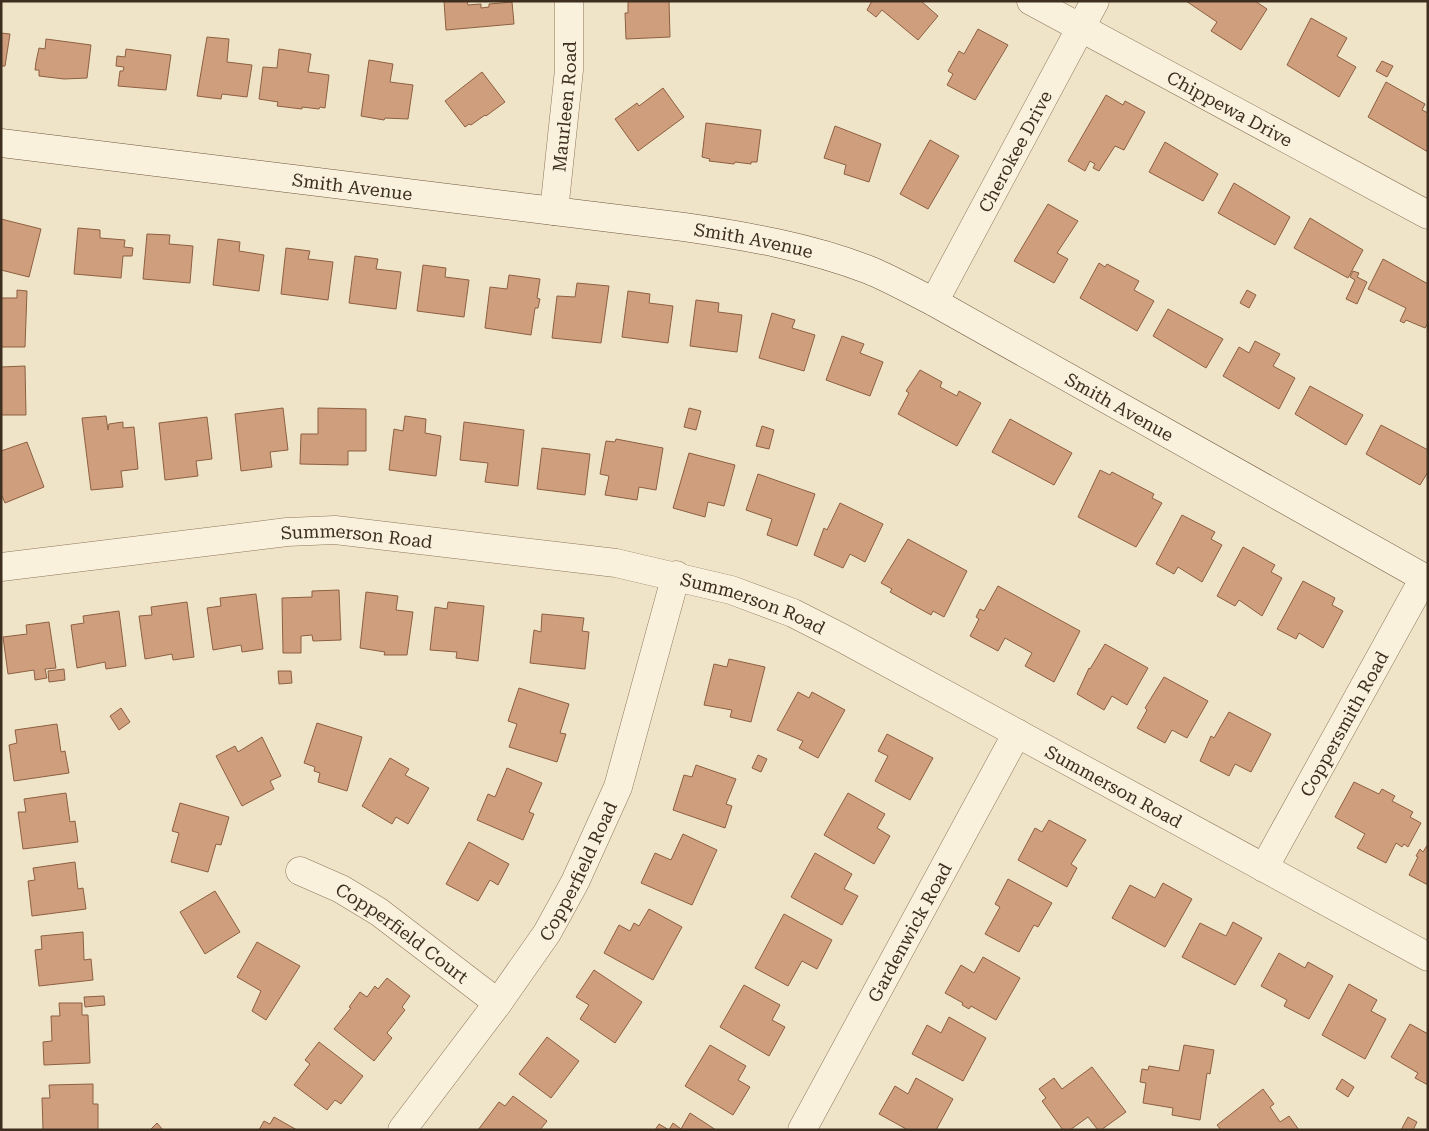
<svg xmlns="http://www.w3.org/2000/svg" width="1429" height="1131" viewBox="0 0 1429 1131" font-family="'Roboto Serif',serif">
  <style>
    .building { fill: #cf9f7d; stroke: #8d5f41 }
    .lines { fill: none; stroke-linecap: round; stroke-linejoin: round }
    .street-casing { stroke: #8d765c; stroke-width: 29 }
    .secondary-casing { stroke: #6f573f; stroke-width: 29 }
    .street { stroke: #faf1dc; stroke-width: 28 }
    .secondary { stroke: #faf1dc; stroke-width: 28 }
    .labels { text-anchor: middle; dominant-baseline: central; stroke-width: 4; stroke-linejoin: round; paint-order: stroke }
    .street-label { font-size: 18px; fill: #3d2e20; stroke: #f7eed8 }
  </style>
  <rect width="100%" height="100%" fill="#f0e4c8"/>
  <!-- building -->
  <g class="building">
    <polygon points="444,1 467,1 468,5 481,4 481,8 489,7 489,4 512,2 514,24 446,30"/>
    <polygon points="628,1 669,1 670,37 626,39 625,13 628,13"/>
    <polygon points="872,1 921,1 938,16 918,40 882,10 876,17 867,10"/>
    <polygon points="1186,1 1255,1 1267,9 1241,50 1211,31 1217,22"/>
    <polygon points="1311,18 1347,38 1337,56 1356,67 1339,97 1287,65"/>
    <polygon points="978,29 1008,45 975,100 947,85 953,74 948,71 959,51 964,54"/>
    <polygon points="1,33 10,34 5,66 1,66"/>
    <polygon points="207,37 229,39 227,62 252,65 247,97 222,94 221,99 197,96"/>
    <polygon points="46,39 91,45 87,78 64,79 39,76 39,70 35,70 36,62 39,48 45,49"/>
    <polygon points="126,49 171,55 166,90 118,86 120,71 123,71 124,67 116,66 117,56 125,57"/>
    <polygon points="279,49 311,54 308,72 329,75 325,108 320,107 319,109 302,107 302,109 277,106 278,102 259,99 263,67 277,68"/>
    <polygon points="369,60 393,64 390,82 413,85 408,119 385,118 384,120 361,116"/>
    <polygon points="1382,61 1393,66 1387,77 1376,71"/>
    <polygon points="482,72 505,102 486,116 485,115 471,125 469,124 465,127 445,101"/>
    <polygon points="1386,82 1425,104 1422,110 1428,113 1428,152 1368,117"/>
    <polygon points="663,88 684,117 638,151 615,119 637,103 639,106"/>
    <polygon points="1106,95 1123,105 1125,101 1145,112 1124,150 1115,146 1099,171 1093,168 1095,164 1090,161 1085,171 1068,161"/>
    <polygon points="706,123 761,130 757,162 751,162 751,164 735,162 734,164 709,161 710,159 702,157"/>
    <polygon points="835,126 881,144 869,182 844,174 846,165 824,158"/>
    <polygon points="930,140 959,156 928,209 900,194"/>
    <polygon points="1165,142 1218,174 1203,201 1149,172"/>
    <polygon points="1234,183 1290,217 1275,245 1218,213"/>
    <polygon points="1048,204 1078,221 1057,253 1068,259 1054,283 1014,261"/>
    <polygon points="1310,218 1363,250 1348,278 1294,248"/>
    <polygon points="1,219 41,229 29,277 1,270"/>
    <polygon points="78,228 100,230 100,238 125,240 124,247 133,248 132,256 123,256 121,278 74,274"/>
    <polygon points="147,234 170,235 169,244 193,246 190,283 143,279"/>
    <polygon points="218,239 240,242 239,251 264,255 259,291 213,285"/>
    <polygon points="286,248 310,251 308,259 333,262 328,300 281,294"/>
    <polygon points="355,256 378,259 376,269 401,272 396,309 349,303"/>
    <polygon points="1383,259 1428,284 1428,323 1425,328 1406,320 1404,323 1400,321 1406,308 1368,289"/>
    <polygon points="1099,263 1105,267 1107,264 1139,281 1134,290 1154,301 1137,331 1080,298"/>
    <polygon points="423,265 446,268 445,277 469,280 464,317 417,311"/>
    <polygon points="1353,271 1359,273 1357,277 1367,282 1357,304 1346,299 1355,280 1350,277"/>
    <polygon points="509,275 540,279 537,298 540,299 538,308 535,308 531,335 485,328 490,287 507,289"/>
    <polygon points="577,283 609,286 601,343 552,338 557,296 575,297"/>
    <polygon points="17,290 27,291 25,347 1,347 1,298 17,298"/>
    <polygon points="1247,290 1256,295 1249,308 1240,303"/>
    <polygon points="628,291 650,294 649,303 673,306 668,343 622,337"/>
    <polygon points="696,300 719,303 718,312 742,315 737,352 690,346"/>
    <polygon points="1168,309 1223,339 1206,368 1153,336"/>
    <polygon points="772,313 795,320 792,328 815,335 804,371 759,358"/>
    <polygon points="842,336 864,344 860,353 883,362 870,396 826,380"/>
    <polygon points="1255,341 1280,354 1273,366 1295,378 1279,409 1223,376 1239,347 1249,353"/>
    <polygon points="25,366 26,415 1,415 1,367"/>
    <polygon points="920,370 942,382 940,387 957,396 959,391 981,403 957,446 898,414 909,393 906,391"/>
    <polygon points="1310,386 1363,415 1346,445 1295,414"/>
    <polygon points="283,408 288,450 270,452 272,467 241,471 235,414"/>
    <polygon points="318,408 366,409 366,451 348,451 348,465 300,464 301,434 318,434"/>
    <polygon points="689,408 701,411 696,430 684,427"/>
    <polygon points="106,416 108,430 109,424 123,422 123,428 134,427 138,469 121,471 123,487 91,490 82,418"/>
    <polygon points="405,416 426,419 425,433 441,436 436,476 389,470 394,429 403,431"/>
    <polygon points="207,417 212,459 196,461 198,476 165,480 159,423"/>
    <polygon points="1010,419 1072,453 1054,485 992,452"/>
    <polygon points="464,422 524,430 518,486 485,482 488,463 460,460"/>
    <polygon points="1381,425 1428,450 1428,472 1420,485 1366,454"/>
    <polygon points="762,426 774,430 769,449 756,446"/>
    <polygon points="616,439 663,448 656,490 639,487 637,500 605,495 609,476 600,474 606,441 615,442"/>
    <polygon points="27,442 44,487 5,503 1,494 1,451"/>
    <polygon points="542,448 590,454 585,495 537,489"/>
    <polygon points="689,453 735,465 724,506 708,502 705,517 673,508"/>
    <polygon points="1100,470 1110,475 1112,472 1154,494 1152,498 1162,503 1136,547 1078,517"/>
    <polygon points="758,474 815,494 797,546 767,535 772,519 746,510"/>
    <polygon points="840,503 883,524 865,562 850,554 843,568 814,555 824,528 827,530"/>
    <polygon points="1182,515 1215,532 1211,539 1222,545 1202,582 1178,567 1174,574 1156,564"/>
    <polygon points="908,539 967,571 944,617 933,611 931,615 890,592 892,589 881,583"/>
    <polygon points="1243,547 1275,565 1271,572 1282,578 1262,616 1239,600 1235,606 1217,596"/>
    <polygon points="1303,581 1335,598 1332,605 1343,611 1323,648 1299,633 1296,639 1277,629"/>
    <polygon points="998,586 1080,631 1054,682 1025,666 1032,653 1005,638 998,651 970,636 979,619 976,617 980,609 984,611"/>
    <polygon points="339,590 341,640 313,641 312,635 301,636 301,653 283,653 282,598 312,597 312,591"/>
    <polygon points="366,592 398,596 396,610 413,612 407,655 384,655 385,652 360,648"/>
    <polygon points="256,594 263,649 242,652 241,645 213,650 207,608 221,606 220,598"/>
    <polygon points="187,602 194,657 173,660 172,654 145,659 139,616 152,615 151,607"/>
    <polygon points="448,602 484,606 478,661 456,658 457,652 430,650 435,607 447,609"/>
    <polygon points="119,611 126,666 106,669 105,662 77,668 71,625 84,623 83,616"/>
    <polygon points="542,614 584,618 582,631 589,632 585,669 530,663 534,630 541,632"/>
    <polygon points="49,622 56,668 45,669 47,678 35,680 34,670 8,674 3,637 27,634 26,625"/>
    <polygon points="1105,644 1148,668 1127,705 1112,696 1104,710 1077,694 1089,668 1090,669"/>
    <polygon points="729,659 765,667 751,722 730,717 732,710 704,705 714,664 727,667"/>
    <polygon points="64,669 65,680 49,682 48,671"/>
    <polygon points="278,671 291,671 292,683 279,684"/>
    <polygon points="1164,677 1208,701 1187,738 1172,730 1165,743 1137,728 1147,710 1145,708"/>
    <polygon points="519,688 569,704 560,733 566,734 557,762 509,747 517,724 508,721"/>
    <polygon points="798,692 809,698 812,692 845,710 818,758 799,748 803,741 777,730"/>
    <polygon points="121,708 130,722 119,730 110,716"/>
    <polygon points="1229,712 1271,734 1251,772 1235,764 1229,776 1200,761 1211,736 1214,738"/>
    <polygon points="317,723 362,737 347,791 318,782 320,773 314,771 315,767 304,763"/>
    <polygon points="57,724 61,752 65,751 69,773 14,781 9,745 17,743 15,730"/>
    <polygon points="887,734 933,758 910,800 875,781 888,756 878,751"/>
    <polygon points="262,737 281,776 270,781 274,789 242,806 216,756 235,746 238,752"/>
    <polygon points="758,755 767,759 761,772 752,768"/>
    <polygon points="390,758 409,769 405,775 429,788 408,824 396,817 392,824 362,806"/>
    <polygon points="696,765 736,779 726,804 732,806 725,828 673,810 684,775 692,777"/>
    <polygon points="507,768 542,783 529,812 534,814 523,840 477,820 488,794 495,797"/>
    <polygon points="1354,782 1379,794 1382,789 1395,796 1392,801 1413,812 1410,817 1421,823 1408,847 1404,844 1402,847 1396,843 1386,863 1357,848 1365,834 1335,817"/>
    <polygon points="66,793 70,822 75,821 78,842 23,849 18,812 26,812 24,799"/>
    <polygon points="848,793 885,814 877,828 890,836 874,864 824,835"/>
    <polygon points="180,803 229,817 221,845 216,844 208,872 171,862 179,833 172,831"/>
    <polygon points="1049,820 1086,840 1071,864 1077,868 1067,887 1018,860 1035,828 1042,832"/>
    <polygon points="683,834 717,850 692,905 641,883 655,853 671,860"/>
    <polygon points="469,842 509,864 498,885 490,880 478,901 446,884"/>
    <polygon points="1428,844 1428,885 1409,875 1418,857 1416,856 1420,849 1423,852"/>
    <polygon points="815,853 852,874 844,889 858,896 842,925 791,897"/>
    <polygon points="75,862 78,889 83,888 86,909 32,916 28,881 35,880 33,868"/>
    <polygon points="1008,879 1052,903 1038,927 1034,925 1019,952 985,934 1000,907 995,904"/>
    <polygon points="1163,883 1192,899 1165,947 1112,918 1130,885 1155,898"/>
    <polygon points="215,891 240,932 205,954 180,912"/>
    <polygon points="649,909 682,927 653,980 604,953 619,925 630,931 634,923 639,926"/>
    <polygon points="784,914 832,940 817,969 802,961 788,986 755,968"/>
    <polygon points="1233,922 1262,938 1235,985 1182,957 1200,923 1226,936"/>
    <polygon points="83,932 84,960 91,959 93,980 39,986 35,950 42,949 41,936"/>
    <polygon points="257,942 300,966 266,1020 252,1011 261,991 237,977"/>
    <polygon points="1279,953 1305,968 1308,962 1333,976 1309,1019 1284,1006 1287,1000 1261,986"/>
    <polygon points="983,957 1020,978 996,1020 971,1006 969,1009 962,1005 963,1003 945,993 961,965 974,973"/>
    <polygon points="594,970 642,1002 615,1043 580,1019 589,1005 576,997"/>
    <polygon points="387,978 410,996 402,1007 405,1010 387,1033 392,1038 374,1061 334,1029 351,1008 349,1007 360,992 367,997 375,986 378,989"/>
    <polygon points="1349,984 1377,1000 1371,1011 1386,1019 1365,1059 1322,1035"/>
    <polygon points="744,985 780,1005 772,1020 785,1027 769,1056 720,1027"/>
    <polygon points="104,996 105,1005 85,1007 84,997"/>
    <polygon points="59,1003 82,1003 82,1015 88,1015 90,1063 44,1065 43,1042 52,1041 51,1016 60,1016"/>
    <polygon points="949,1017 986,1038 963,1081 912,1054 927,1025 941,1033"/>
    <polygon points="1410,1024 1428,1034 1428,1085 1415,1078 1418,1073 1391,1057"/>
    <polygon points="547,1037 579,1061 551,1098 519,1074"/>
    <polygon points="319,1042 363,1076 341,1104 335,1100 327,1110 294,1085 310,1064 305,1060"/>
    <polygon points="710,1045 746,1066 738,1080 750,1087 733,1115 685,1086"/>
    <polygon points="1184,1045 1214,1050 1210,1074 1207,1073 1200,1120 1172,1115 1173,1108 1143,1103 1146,1083 1140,1082 1142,1069 1148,1070 1149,1066 1179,1071"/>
    <polygon points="1092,1067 1126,1112 1101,1130 1098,1130 1088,1117 1070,1130 1063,1130 1042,1101 1046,1098 1039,1089 1054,1078 1062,1089"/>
    <polygon points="916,1078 953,1099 936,1130 908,1130 879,1114 895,1086 908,1094"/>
    <polygon points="1342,1079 1354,1087 1348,1097 1336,1089"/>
    <polygon points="93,1084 93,1104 98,1104 98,1130 43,1130 42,1098 50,1098 49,1085"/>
    <polygon points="1263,1089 1274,1104 1270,1107 1280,1122 1289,1116 1299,1130 1221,1130 1217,1125"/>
    <polygon points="513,1096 547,1121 540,1130 478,1130 499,1102 505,1106"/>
    <polygon points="690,1113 716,1130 655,1130 659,1124 669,1130 673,1123 681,1129"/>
    <polygon points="274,1117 297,1130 259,1130 264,1121 270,1124"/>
    <polygon points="1408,1117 1417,1122 1413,1130 1401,1130"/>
    <polygon points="157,1123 163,1130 150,1130"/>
  </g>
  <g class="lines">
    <!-- street casing -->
    <g class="street-casing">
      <g id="street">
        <path id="s1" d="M1031 1 1428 215"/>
        <path id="s2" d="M554 211 569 70V1"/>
        <path id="s3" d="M934 302 1095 1"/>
        <path id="s4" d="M1 567 287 532 335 530 616 563 731 590 793 613 842 638 1428 957"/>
        <path id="s5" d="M1264 868 1424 578"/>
        <path id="s6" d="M300 871 341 889 379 912 498 1003"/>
        <path id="s7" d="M402 1130 498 1003 547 933 575 882 618 787 676 575"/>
        <path id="s8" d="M802 1130 1017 733"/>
      </g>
    </g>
    <!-- secondary casing -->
    <g class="secondary-casing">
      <g id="secondary">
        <path id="s9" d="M1 143 684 227C746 236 810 247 869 270 891 279 912 291 934 302L1428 580"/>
      </g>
    </g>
    <!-- street -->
    <use href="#street" class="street"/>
    <!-- secondary -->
    <use href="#secondary" class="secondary"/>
  </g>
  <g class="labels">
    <!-- street labels -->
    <g class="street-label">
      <text stroke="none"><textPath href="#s2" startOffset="105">Maurleen Road</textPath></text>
      <text stroke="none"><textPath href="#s1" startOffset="226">Chippewa Drive</textPath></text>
      <text stroke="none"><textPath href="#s3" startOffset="171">Cherokee Drive</textPath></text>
      <text stroke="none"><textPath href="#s9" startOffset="354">Smith Avenue</textPath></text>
      <text stroke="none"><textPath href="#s9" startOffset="759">Smith Avenue</textPath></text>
      <text stroke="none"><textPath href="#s9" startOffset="1164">Smith Avenue</textPath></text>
      <text stroke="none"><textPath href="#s4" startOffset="358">Summerson Road</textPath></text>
      <text stroke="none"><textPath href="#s4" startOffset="762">Summerson Road</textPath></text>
      <text stroke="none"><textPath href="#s5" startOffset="165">Coppersmith Road</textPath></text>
      <text stroke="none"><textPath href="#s4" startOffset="1168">Summerson Road</textPath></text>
      <text stroke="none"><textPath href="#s7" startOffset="314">Copperfield Road</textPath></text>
      <text stroke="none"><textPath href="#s8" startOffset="225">Gardenwick Road</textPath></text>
      <text stroke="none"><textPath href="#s6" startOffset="120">Copperfield Court</textPath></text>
    </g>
  </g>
  <!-- border -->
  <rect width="1429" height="1131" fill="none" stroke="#3d2e20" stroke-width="5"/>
</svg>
